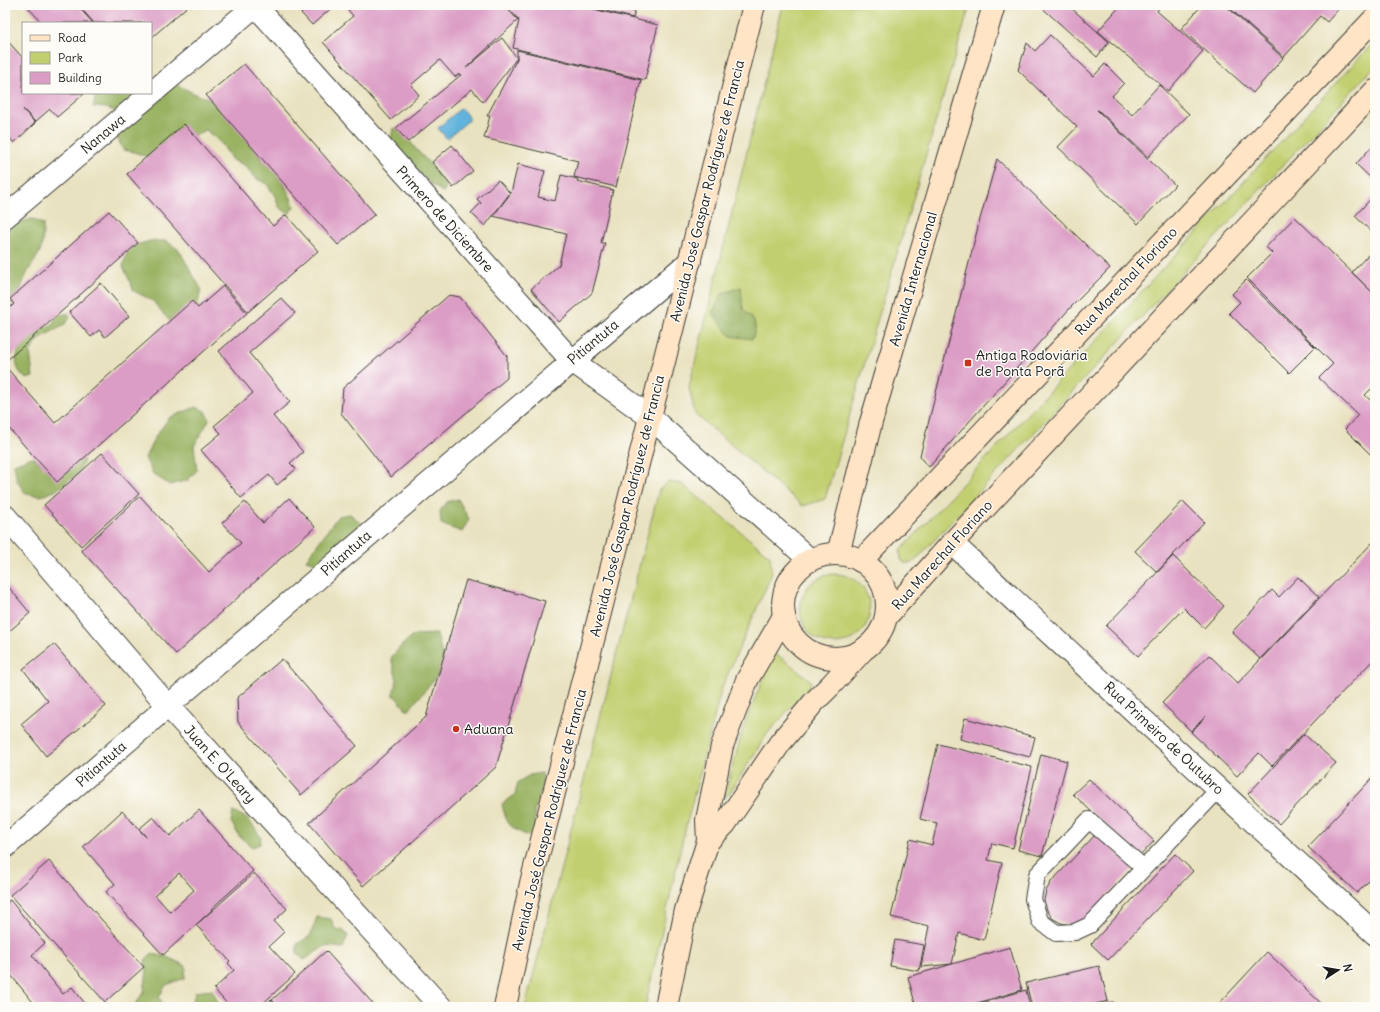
<svg xmlns="http://www.w3.org/2000/svg" width="1380" height="1012" viewBox="0 0 1380 1012" font-family="Delius,sans-serif">
  <style>
    .green { fill: #c2cf70; stroke: #6f7646 }
    .forest { fill: #99b262; stroke: #5a673f }
    .water { fill: #61b3dc; stroke: #3e687c }
    .building { fill: #db9cc5; fill-rule: evenodd }
    .lines { fill: none; stroke-linecap: round; stroke-linejoin: round }
    .service-casing { stroke: #3b3a35; stroke-width: 18 }
    .minor-casing { stroke: #3b3a35; stroke-width: 24 }
    .secondary-casing { stroke: #3b3a35; stroke-width: 24 }
    .service { stroke: #fff; stroke-width: 16 }
    .minor { stroke: #fff; stroke-width: 22 }
    .secondary { stroke: #ffe4c6; stroke-width: 22 }
    .poi-dot { fill: #c8321e; stroke: #fdfcf7; stroke-width: 1.5 }
    .labels { text-anchor: middle; dominant-baseline: central; stroke-width: 3; stroke-linejoin: round; paint-order: stroke }
    .street-label { font-size: 14px; fill: #1c1c1c; stroke: #fdfcf7 }
    .poi-label { font-size: 14px; fill: #1c1c1c; stroke: #fdfcf7; text-anchor: start }
  </style>
  <rect width="100%" height="100%" fill="#fdfcf7"/>
  <filter id="ink" filterUnits="userSpaceOnUse"><feTurbulence type="fractalNoise" baseFrequency=".025" numOctaves="2"/><feDisplacementMap in="SourceGraphic" scale="8" xChannelSelector="R" yChannelSelector="G"/><feConvolveMatrix kernelMatrix="1 2 1 2 8 2 1 2 1" color-interpolation-filters="sRGB"/></filter>
  <filter id="wash" filterUnits="userSpaceOnUse"><feTurbulence type="fractalNoise" baseFrequency=".012" numOctaves="4" result="noise"/><feDisplacementMap in="SourceGraphic" scale="16" xChannelSelector="R" yChannelSelector="G"/><feGaussianBlur stdDeviation="0.9" result="paint"/><feColorMatrix in="noise" values="0 0 0 0 0 0 0 0 0 0 0 0 0 0 0 0 0 1.4 0 .05"/><feComposite in="paint" operator="in"/></filter>
  <g filter="url(#wash)">
    <rect width="100%" height="100%" fill="#e9e2c0"/>
    <!-- green -->
    <g class="green">
      <polygon points="783,5 970,5 825,499 803,506 695,414 689,387"/>
      <polygon points="1375,41 1375,66 913,563 904,563 901,559 900,551"/>
      <polygon points="668,482 682,484 770,556 772,574 722,687 683,838 645,1007 525,1007 659,490"/>
      <circle cx="835" cy="609" r="35"/>
      <path d="M773 654C781 655 803 675 811 681L810 686 767 734 729 794 724 798 743 728Z"/>
    </g>
    <!-- forest -->
    <g class="forest">
      <polygon points="168,80 195,94 210,99 256,140 259,156 267,165 272,167 284,184 291,198 294,206 289,214 279,207 275,196 266,183 257,179 244,165 232,160 222,144 206,130 178,143 160,153 145,156 134,152 123,150 115,132 121,114 107,108 93,107 96,93 151,93"/>
      <path d="M393 128 403 132 415 148 430 164 446 186 444 192C427 186 403 154 391 140Z"/>
      <path d="M32 219 43 224C43 232 43 241 41 249 38 258 31 265 27 273 22 284 20 298 5 300V232L15 223Z"/>
      <polygon points="150,241 166,241 179,250 201,289 196,312 170,321 162,313 153,301 134,291 123,266 129,247"/>
      <path d="M741 287 743 309C754 319 759 324 752 339L731 336 712 313 722 294Z"/>
      <path d="M68 313 70 318 63 326 45 335 35 344 30 352 33 377 26 379C6 361 21 345 35 329L52 326 56 316Z"/>
      <polygon points="196,407 205,411 209,420 194,446 197,470 188,480 170,485 153,474 145,458 155,437 169,418"/>
      <polygon points="78,453 84,461 77,474 55,491 41,496 26,494 17,481 14,464 32,457 47,468"/>
      <polygon points="458,499 469,519 462,532 441,524 440,511 447,502"/>
      <polygon points="350,514 361,523 352,548 330,567 306,560 338,516"/>
      <polygon points="437,634 445,666 408,711 393,694 397,680 391,658 401,646 414,635"/>
      <path d="M542 773 543 785 534 812 536 828 528 836C510 828 506 824 502 804L515 795 518 782 530 775Z"/>
      <path d="M233 812C249 817 252 824 261 838L260 844 252 847 239 836 231 822Z"/>
      <polygon points="317,917 331,919 335,929 343,930 348,936 343,948 325,946 304,960 297,953 297,944 310,936"/>
      <polygon points="152,953 164,957 163,955 186,966 185,978 166,985 159,997 164,1007 133,1007 144,992 147,970 145,960"/>
      <polygon points="212,990 218,1002 219,1007 192,1007 195,992"/>
    </g>
    <!-- water -->
    <polygon class="water" points="461,108 470,119 447,139 438,128"/>
    <g id="blocks">
      <!-- building -->
      <g class="building">
        <polygon points="26,5 77,5 93,23 42,23"/>
        <polygon points="78,5 189,5 151,38 151,23 94,23"/>
        <polygon points="310,5 335,5 312,25 301,13"/>
        <polygon points="344,5 504,5 518,20 466,68 502,38 517,58 483,102 472,89 408,142 396,128 461,75 459,74 455,77 440,60 411,85 419,95 391,120 323,42 353,16"/>
        <polygon points="505,5 577,5 658,25 645,80 513,48 519,20"/>
        <polygon points="582,5 636,5 633,18"/>
        <polygon points="1039,5 1068,5 1109,42 1097,57"/>
        <polygon points="1121,5 1161,5 1157,11 1203,51 1168,91 1098,31"/>
        <polygon points="1202,5 1225,5 1283,58 1253,93 1181,29"/>
        <polygon points="1226,5 1342,5 1327,22 1320,16 1284,57"/>
        <polygon points="1050,35 1094,76 1105,64 1124,83 1112,96 1132,115 1159,85 1189,114 1148,157 1098,110 1097,110 1175,185 1138,224 1058,147 1077,127 1018,70 1027,43 1035,51"/>
        <polygon points="5,38 22,57 23,56 23,93 85,93 57,117 50,109 35,122 23,109 35,123 14,143 5,133"/>
        <polygon points="517,50 641,80 616,187 574,177 578,161 484,138 490,116 487,116 517,59"/>
        <polygon points="244,64 375,214 338,245 206,95"/>
        <polygon points="184,124 273,226 286,215 318,251 248,312 127,174"/>
        <polygon points="1375,143 1375,182 1356,164"/>
        <polygon points="452,145 473,171 453,188 432,162"/>
        <polygon points="997,159 1110,268 1071,307 929,467 920,456 980,219"/>
        <polygon points="518,164 545,171 538,197 555,201 561,175 578,179 577,181 613,190 601,243 605,243 592,293 559,322 531,289 559,265 566,234 493,216 511,193"/>
        <polygon points="498,180 510,193 485,226 471,213 481,203 477,199"/>
        <polygon points="1375,194 1375,235 1355,216"/>
        <polygon points="109,211 138,243 5,362 5,312 14,304 10,299"/>
        <polygon points="1295,217 1373,293 1352,272 1369,254 1375,260 1375,385 1365,395 1375,405 1375,459 1345,429 1358,415 1319,378 1333,364 1247,278 1272,253 1266,247"/>
        <polygon points="1246,280 1315,347 1289,373 1229,313 1240,302 1232,294"/>
        <polygon points="101,283 129,316 105,337 99,330 91,337 69,312"/>
        <polygon points="223,286 247,313 57,482 5,424 5,366 55,423 192,301 198,308"/>
        <polygon points="449,295 460,297 507,356 507,378 391,477 341,413 343,388"/>
        <polygon points="281,298 295,313 249,353 290,402 273,416 303,452 290,463 296,469 277,485 269,475 241,498 201,450 221,433 214,426 253,393 219,351"/>
        <polygon points="102,453 139,494 81,546 44,505"/>
        <polygon points="140,496 209,572 241,543 222,523 245,502 263,523 289,498 315,527 176,654 81,550"/>
        <polygon points="1183,501 1204,522 1157,572 1135,551"/>
        <polygon points="1375,540 1375,658 1272,766 1259,753 1237,776 1191,732 1206,716 1191,731 1162,703 1209,655 1238,683"/>
        <polygon points="1173,556 1224,606 1204,628 1184,608 1138,656 1106,626"/>
        <polygon points="1298,577 1319,597 1260,659 1232,632 1272,590 1279,597"/>
        <polygon points="5,580 8,584 7,585 30,613 5,635"/>
        <polygon points="466,580 545,601 496,767 363,886 309,823 426,717"/>
        <polygon points="54,644 106,706 46,756 21,724 48,701 23,669"/>
        <polygon points="282,659 357,746 301,795 238,722 237,698"/>
        <polygon points="965,718 1035,737 1030,757 960,739"/>
        <polygon points="1304,734 1336,763 1279,824 1248,794"/>
        <polygon points="938,744 1032,767 1013,848 992,843 988,860 1002,863 984,940 959,933 952,964 921,967 929,926 891,917 910,839 932,845 937,823 920,819"/>
        <polygon points="1041,754 1067,761 1042,856 1018,850"/>
        <polygon points="1375,775 1375,887 1369,881 1357,893 1308,847"/>
        <polygon points="1089,779 1154,841 1139,857 1073,794"/>
        <path d="M199 810 253 871 211 909 212 910 163 955 106 892 115 884 83 847 122 811 147 838 139 829 153 817 170 836ZM179 873 194 890 170 912 155 895Z"/>
        <polygon points="1096,834 1133,868 1088,917 1080,922 1070,925 1061,923 1052,918 1047,910 1044,900 1046,891 1051,882"/>
        <polygon points="1175,854 1193,871 1108,960 1091,944"/>
        <polygon points="49,861 144,967 105,1002 10,895"/>
        <polygon points="254,873 287,909 274,921 284,932 269,946 295,974 259,1007 230,1007 214,989 234,970 228,963 230,961 196,925"/>
        <polygon points="10,900 45,943 32,955 63,994 72,987 88,1007 37,1007 5,968 5,904"/>
        <polygon points="895,940 924,945 919,971 890,966"/>
        <polygon points="1010,947 1022,990 963,1007 916,1007 908,977"/>
        <polygon points="326,951 376,1007 313,1007 312,1006 311,1007 278,1007 272,1000"/>
        <polygon points="1267,952 1325,1007 1216,1007"/>
        <polygon points="1099,966 1108,1001 1082,1007 1032,1007 1026,983"/>
        <polygon points="1026,990 1030,1007 968,1007"/>
        <polygon points="271,1000 277,1007 263,1007"/>
        <polygon points="1113,1002 1119,1007 1094,1007 1094,1006"/>
      </g>
    </g>
  </g>
  <g filter="url(#ink)">
    <use href="#blocks" fill-opacity="0" stroke="#3b3a35" stroke-width="1"/>
    <g class="lines">
      <!-- service casing -->
      <g class="service-casing">
        <polyline id="service" points="1144,868 1089,820 1037,875 1033,899 1040,921 1056,933 1075,932 1090,925 1219,789"/>
      </g>
      <!-- minor casing -->
      <g class="minor-casing">
        <g id="minor">
          <polyline points="255,5 571,360 650,417 810,560"/>
          <polyline points="5,217 256,5"/>
          <polyline points="5,516 168,706 441,1007"/>
          <polyline points="952,543 1375,934"/>
          <polyline points="5,847 168,706 690,261"/>
        </g>
      </g>
      <!-- secondary casing -->
      <g class="secondary-casing">
        <g id="secondary">
          <polyline points="838,554 871,422 994,5"/>
          <circle cx="835" cy="606" r="52"/>
          <polyline points="861,561 1375,18"/>
          <polyline points="886,617 952,543 1375,91"/>
          <polyline points="708,841 725,824 780,743 814,702 831,685 862,651"/>
          <polyline points="505,1007 531,883 650,417 754,5"/>
          <polyline points="666,1007 686,910 708,841 707,820 722,746 747,680 784,616"/>
        </g>
      </g>
      <!-- service -->
      <use href="#service" class="service"/>
      <!-- minor -->
      <use href="#minor" class="minor"/>
      <!-- secondary -->
      <use href="#secondary" class="secondary"/>
    </g>
  </g>
  <!-- markers -->
  <g class="poi-dot">
    <rect x="964" y="359" width="8" height="8" rx="2"/>
    <circle cx="456" cy="729" r="4"/>
  </g>
  <g class="labels">
    <!-- street labels -->
    <g class="street-label">
      <text transform="translate(103 134) rotate(-40)">Nanawa</text>
      <text transform="translate(707 191) rotate(-76)">Avenida José Gaspar Rodríguez de Francia</text>
      <text transform="translate(445 219) rotate(48)">Primero de Diciembre</text>
      <text transform="translate(913 279) rotate(-74)">Avenida Internacional</text>
      <text transform="translate(1126 281) rotate(-47)">Rua Marechal Floriano</text>
      <text transform="translate(593 342) rotate(-40)">Pitiantuta</text>
      <text transform="translate(627 506) rotate(-76)">Avenida José Gaspar Rodríguez de Francia</text>
      <text transform="translate(346 553) rotate(-41)">Pitiantuta</text>
      <text transform="translate(942 555) rotate(-48)">Rua Marechal Floriano</text>
      <text transform="translate(1164 738) rotate(43)">Rua Primeiro de Outubro</text>
      <text transform="translate(101 764) rotate(-41)">Pitiantuta</text>
      <text transform="translate(220 764) rotate(48)">Juan E. O'Leary</text>
      <text transform="translate(549 820) rotate(-76)">Avenida José Gaspar Rodríguez de Francia</text>
    </g>
    <!-- poi labels -->
    <g class="poi-label">
      <text x="976" y="355">Antiga Rodoviária<tspan x="976" dy="16">de Ponta Porã</tspan></text>
      <text x="464" y="729">Aduana</text>
    </g>
  </g>
  <!-- margin -->
  <rect width="1380" height="1012" fill="none" stroke="#fdfcf7" stroke-width="20"/>
  <!-- legend -->
  <rect x="22" y="22" width="130" height="72" fill="#fdfcf7" stroke="#a3a29f"/>
  <rect x="30" y="35" width="20" height="6" fill="#ffe4c6" stroke="#a3a29f"/>
  <text x="58" y="42" font-size="12" fill="#1c1c1c">Road</text>
  <rect x="30" y="52" width="20" height="12" fill="#c2cf70" stroke="#a3a29f"/>
  <text x="58" y="62" font-size="12" fill="#1c1c1c">Park</text>
  <rect x="30" y="72" width="20" height="12" fill="#db9cc5" stroke="#a3a29f"/>
  <text x="58" y="82" font-size="12" fill="#1c1c1c">Building</text>
  <!-- north arrow -->
  <g transform="translate(1338 970) rotate(78)" stroke="#fdfcf7" stroke-width="3" paint-order="stroke">
  <path d="M0-3L7 15L0 10L-7 15Z" fill="#1c1c1c"/>
  <text y="-6" font-size="11" font-weight="bold" text-anchor="middle" fill="#1c1c1c">N</text>
  </g>
</svg>
